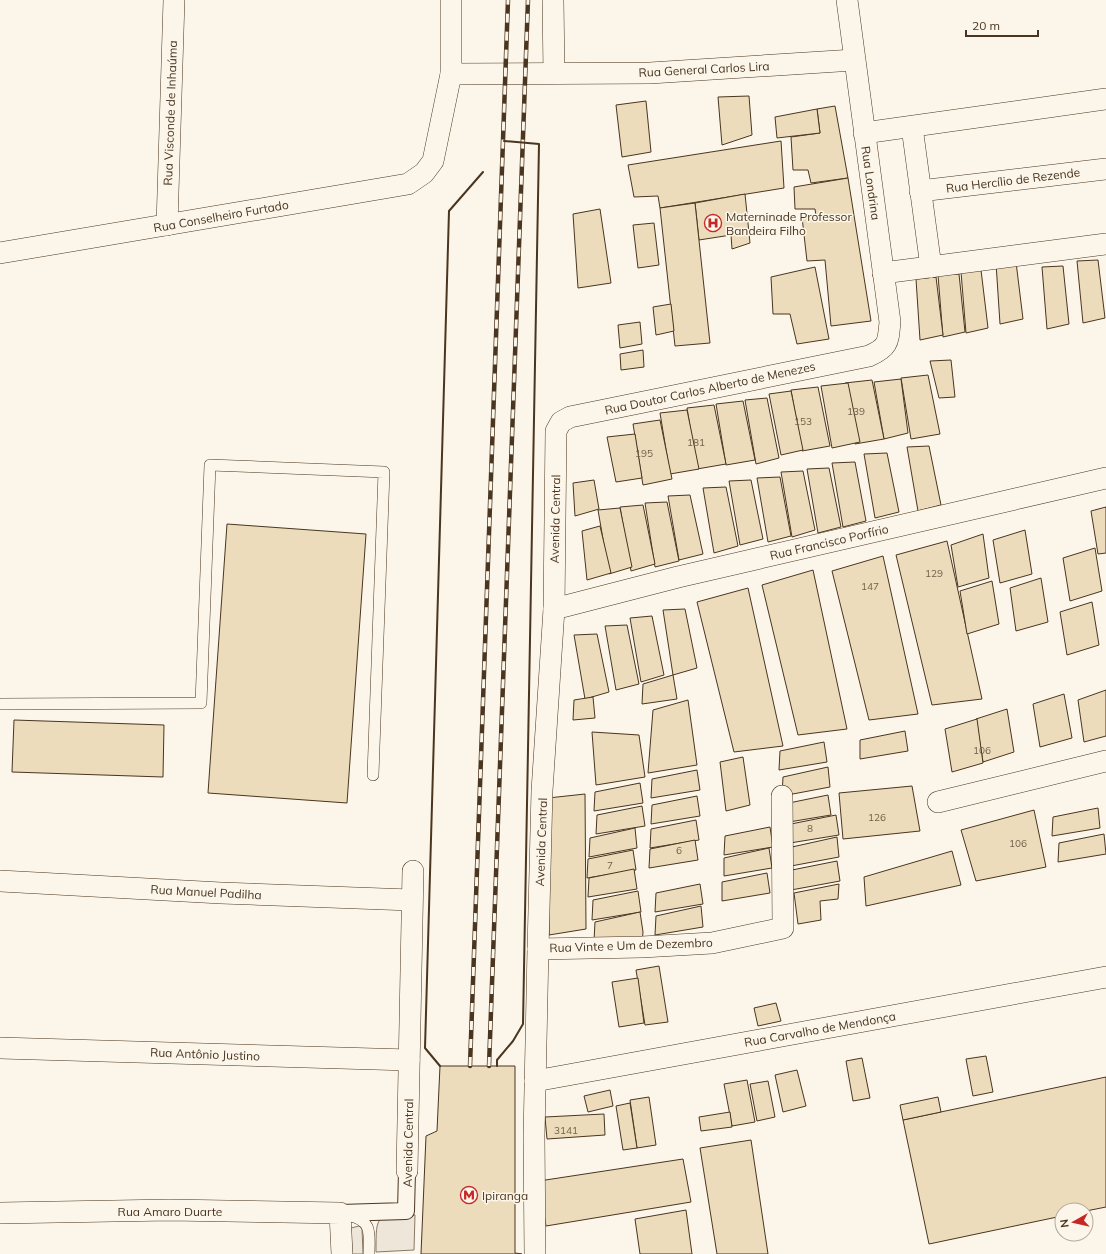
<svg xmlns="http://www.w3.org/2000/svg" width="1106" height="1254" viewBox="0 0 1106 1254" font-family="Mulish,sans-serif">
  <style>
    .green { fill: #ede6d9; stroke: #887966 }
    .building { fill: #ecdcbc; stroke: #4a3520 }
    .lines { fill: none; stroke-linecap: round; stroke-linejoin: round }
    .service-casing { stroke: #4a3520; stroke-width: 12 }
    .pedestrian-casing { stroke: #4a3520; stroke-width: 18 }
    .minor-casing { stroke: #4a3520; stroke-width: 22 }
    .service { stroke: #fbf6e9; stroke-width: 11 }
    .pedestrian { stroke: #fbf6e9; stroke-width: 16 }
    .minor { stroke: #fbf6e9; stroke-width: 21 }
    .rail-casing { stroke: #4a3520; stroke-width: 4.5 }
    .rail { stroke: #fbf6e9; stroke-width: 3; stroke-dasharray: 9; stroke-linecap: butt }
    .wall { stroke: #4a3520; stroke-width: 2 }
    .labels { text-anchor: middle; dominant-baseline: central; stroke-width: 3; stroke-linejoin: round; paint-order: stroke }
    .number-label { font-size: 10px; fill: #725f47 }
    .street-label { font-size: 12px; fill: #4a3520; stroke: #fbf6e9 }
    .poi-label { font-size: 12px; fill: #4a3520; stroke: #fbf6e9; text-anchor: start }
  </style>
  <rect width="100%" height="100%" fill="#fbf6e9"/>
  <!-- green -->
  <g class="green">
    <path d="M415 1215 414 1250 376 1252C376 1212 376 1216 415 1215Z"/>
    <polygon points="359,1226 362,1228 363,1254 352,1254 351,1228"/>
  </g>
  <!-- building -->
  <g class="building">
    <polygon points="749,96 752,135 722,145 718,97"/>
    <polygon points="646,101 651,152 622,157 616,105"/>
    <polygon points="835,106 848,178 811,183 808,170 793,170 791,137 820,133 817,109"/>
    <polygon points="817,109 820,133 777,138 775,117"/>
    <polygon points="781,141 784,188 660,208 658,196 634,197 628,165"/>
    <polygon points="848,178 871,321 831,326 825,260 807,261 802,217 816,216 815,209 795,209 794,187"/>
    <polygon points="745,194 750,243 732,249 731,235 699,240 695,203"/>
    <polygon points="695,203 710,343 675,346 660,208"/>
    <polygon points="600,209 611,283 578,288 573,214"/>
    <polygon points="654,223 659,265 638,268 633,225"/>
    <polygon points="1098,260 1105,318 1083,323 1077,261"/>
    <polygon points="1016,262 1023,319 1000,324 996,263"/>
    <polygon points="1063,266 1069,324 1047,329 1042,267"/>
    <polygon points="815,267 829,339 797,344 790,314 773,314 771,277"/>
    <polygon points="981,270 988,328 966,333 961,272"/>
    <polygon points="959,274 965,332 943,337 938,275"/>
    <polygon points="936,277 943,335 920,340 916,279"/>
    <polygon points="671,304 674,331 656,335 653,307"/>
    <polygon points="640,322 642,344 620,348 618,325"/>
    <polygon points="643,350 644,367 621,370 620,354"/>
    <polygon points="951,360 955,397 939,398 930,361"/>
    <polygon points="928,375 940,434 911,439 901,378"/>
    <polygon points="901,379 908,433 884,439 874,382"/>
    <polygon points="872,380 884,439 855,444 845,383"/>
    <polygon points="848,383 860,442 832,448 821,386"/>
    <polygon points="818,387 830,446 802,451 791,390"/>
    <polygon points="791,391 803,450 781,455 769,394"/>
    <polygon points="767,398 779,458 756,464 745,400"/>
    <polygon points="743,401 755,460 726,465 716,404"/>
    <polygon points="714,405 726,464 697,469 687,408"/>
    <polygon points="687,410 699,469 670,474 660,413"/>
    <polygon points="660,420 672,479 643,485 633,424"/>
    <polygon points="635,434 642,478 616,482 607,437"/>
    <polygon points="929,446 941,505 918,511 907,447"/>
    <polygon points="887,453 899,512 875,518 864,454"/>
    <polygon points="855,462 866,521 843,527 832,463"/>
    <polygon points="829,468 841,527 818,533 807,469"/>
    <polygon points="803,471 815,530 792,537 781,472"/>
    <polygon points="780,477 791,536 768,542 757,478"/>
    <polygon points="594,480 599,509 575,516 573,483"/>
    <polygon points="751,480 763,539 740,545 729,481"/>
    <polygon points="726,487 738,546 714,553 703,488"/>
    <polygon points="690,495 703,554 679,560 668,496"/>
    <polygon points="667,502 679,561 655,567 645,503"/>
    <polygon points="643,505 655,564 631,571 620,507"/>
    <polygon points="1106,507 1106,553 1098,554 1091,511"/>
    <polygon points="620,508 632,567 609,574 598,510"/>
    <polygon points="227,524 366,534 347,803 208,793"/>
    <polygon points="600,526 611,573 587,580 582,531"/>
    <polygon points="1025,530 1032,574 1000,583 993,540"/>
    <polygon points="983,534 989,578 958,587 951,545"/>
    <polygon points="947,541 982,699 932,705 896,555"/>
    <polygon points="1095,548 1102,591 1070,601 1063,558"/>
    <polygon points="883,556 918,714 869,720 832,571"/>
    <polygon points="813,570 847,729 798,735 762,585"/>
    <polygon points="1041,578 1048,622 1016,631 1010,588"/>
    <polygon points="992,581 999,624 967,634 960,591"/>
    <polygon points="748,588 783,746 734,752 697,602"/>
    <polygon points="1092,602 1099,645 1067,655 1060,612"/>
    <polygon points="685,609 697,668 673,675 663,610"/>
    <polygon points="652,616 664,675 641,682 630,618"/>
    <polygon points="627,625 639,684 616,690 605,626"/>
    <polygon points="597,634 609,692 585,699 574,635"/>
    <polygon points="673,675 677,699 642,704 643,684"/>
    <polygon points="1106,690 1106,736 1084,742 1078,700"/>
    <polygon points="1064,694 1072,738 1040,747 1033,704"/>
    <polygon points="593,697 595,718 573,720 574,700"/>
    <polygon points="688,700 697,765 648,773 653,710"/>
    <polygon points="1007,709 1014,752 983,762 976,719"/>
    <polygon points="977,719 983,763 952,772 945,729"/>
    <polygon points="14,720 164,725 163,777 12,772"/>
    <polygon points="905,731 908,751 860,759 860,740"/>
    <polygon points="592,732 639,735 645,777 596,785"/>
    <polygon points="824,742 827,762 779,770 780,751"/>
    <polygon points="743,757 750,805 726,811 720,762"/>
    <polygon points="828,767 830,787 782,796 783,777"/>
    <polygon points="697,770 700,790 651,798 652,779"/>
    <polygon points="640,783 643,803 594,811 595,792"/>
    <polygon points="912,786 920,831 843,839 839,793"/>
    <polygon points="585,794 586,929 549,935 548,798"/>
    <polygon points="828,795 831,815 783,823 784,804"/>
    <polygon points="697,796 700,816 651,824 652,805"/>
    <polygon points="642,806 645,826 596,834 597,815"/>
    <polygon points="1098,808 1100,828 1052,836 1053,817"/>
    <polygon points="1034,810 1046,867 976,881 961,830"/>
    <polygon points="836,815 839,835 790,843 791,824"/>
    <polygon points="696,820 699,840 650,848 651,829"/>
    <polygon points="770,827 773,847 724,855 725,836"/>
    <polygon points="635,828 637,848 589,857 590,838"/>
    <polygon points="1104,834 1106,854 1058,862 1059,843"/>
    <polygon points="837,837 839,857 791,866 792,847"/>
    <polygon points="695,840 698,860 649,868 650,849"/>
    <polygon points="769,848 772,868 724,876 724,858"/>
    <polygon points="633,850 636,870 587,878 588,859"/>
    <polygon points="952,851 961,885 866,906 864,877"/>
    <polygon points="837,861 840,881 791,890 792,870"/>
    <polygon points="634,869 637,889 588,897 589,878"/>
    <polygon points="767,873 770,893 722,901 722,882"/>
    <polygon points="700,884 703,904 655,912 656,893"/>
    <polygon points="839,884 838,899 820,901 821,920 798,924 794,893"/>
    <polygon points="638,891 641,912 592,920 593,900"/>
    <polygon points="701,906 703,927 655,935 656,916"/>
    <polygon points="640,912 643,932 642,944 594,941 595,922"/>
    <polygon points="659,966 668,1022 645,1025 636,970"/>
    <polygon points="638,978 644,1023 619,1027 612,982"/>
    <polygon points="776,1003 781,1021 758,1026 754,1008"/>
    <polygon points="986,1056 993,1092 973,1096 966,1059"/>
    <polygon points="862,1058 870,1098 853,1101 846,1061"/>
    <polygon points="440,1066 515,1066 515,1253 522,1254 421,1254 426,1136 437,1131"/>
    <polygon points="797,1070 806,1106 783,1112 775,1075"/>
    <polygon points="1106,1077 1106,1207 1086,1211 1062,1210 1062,1216 929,1244 903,1120"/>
    <polygon points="747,1080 755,1122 732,1126 724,1084"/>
    <polygon points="768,1081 775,1117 757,1121 750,1084"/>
    <polygon points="610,1090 613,1106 588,1112 584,1096"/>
    <polygon points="649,1097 656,1145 637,1148 630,1100"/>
    <polygon points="938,1097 941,1112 903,1120 900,1105"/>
    <polygon points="630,1103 637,1148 623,1150 616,1106"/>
    <polygon points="730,1112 732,1127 701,1131 699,1117"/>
    <polygon points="604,1114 605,1135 547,1139 545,1117"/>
    <polygon points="751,1140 768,1254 717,1254 700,1148"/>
    <polygon points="683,1159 691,1202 546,1226 539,1181"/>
    <polygon points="686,1210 692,1254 640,1254 635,1219"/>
  </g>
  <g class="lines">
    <!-- service casing -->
    <g class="service-casing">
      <g id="service">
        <polyline points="0,704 201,703 210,465 384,472 373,775"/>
        <path d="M350 1216C373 1221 369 1234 369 1254"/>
      </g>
    </g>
    <!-- pedestrian casing -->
    <g class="pedestrian-casing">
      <polyline id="pedestrian" points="340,1213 406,1211 407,1171"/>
    </g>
    <!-- minor casing -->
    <g class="minor-casing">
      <g id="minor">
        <polyline points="553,0 554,73"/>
        <polyline points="451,74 650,73 854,60"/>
        <polyline points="912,127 931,267"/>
        <polyline points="864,133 1106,99"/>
        <polyline points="920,191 1106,169"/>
        <polyline points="167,225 174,0"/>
        <polyline points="0,253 408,184 424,173 433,161 451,74 451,0"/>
        <polyline points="883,273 1106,244"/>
        <polyline points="554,609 678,577 1106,478"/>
        <polyline points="938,802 1106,761"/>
        <polyline points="0,881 221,893 411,900"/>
        <polyline points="538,949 642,947 712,943 783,928 782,796"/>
        <polyline points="0,1048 409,1060"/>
        <polyline points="535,1081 1106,977"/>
        <polyline points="407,1171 413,871"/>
        <polyline points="0,1213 170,1210 340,1213 342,1254"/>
        <path d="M535 1254 534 1136 538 949 542 791 554 609 556 431 561 422 570 417 869 356C889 347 888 342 890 322L847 0"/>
      </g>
    </g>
    <!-- service -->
    <use href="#service" class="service"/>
    <!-- pedestrian -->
    <use href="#pedestrian" class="pedestrian"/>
    <!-- minor -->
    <use href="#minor" class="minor"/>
    <!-- rail casing -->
    <g class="rail-casing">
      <g id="rail">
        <polyline points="470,1066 508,0"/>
        <polyline points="489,1066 528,0"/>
      </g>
    </g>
    <!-- rail -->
    <use href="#rail" class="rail"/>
    <!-- wall -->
    <g class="wall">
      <polyline points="440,1066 425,1048 449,211 483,172"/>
      <polyline points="497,1066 497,1060 513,1041 523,1024 539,144 504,141"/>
    </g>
  </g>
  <!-- icons -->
  <defs>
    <g id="hospital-ring" transform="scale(0.9)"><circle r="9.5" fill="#fbf6e9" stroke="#c62828" stroke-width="1.5"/><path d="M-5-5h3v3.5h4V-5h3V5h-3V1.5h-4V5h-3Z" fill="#c62828"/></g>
    <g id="metro-ring" transform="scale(0.9)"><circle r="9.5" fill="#fbf6e9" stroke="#c62828" stroke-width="1.5"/><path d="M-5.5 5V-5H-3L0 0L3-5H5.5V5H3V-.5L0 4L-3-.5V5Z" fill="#c62828"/></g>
  </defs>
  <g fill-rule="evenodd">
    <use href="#hospital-ring" x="713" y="223"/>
    <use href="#metro-ring" x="469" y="1195"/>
  </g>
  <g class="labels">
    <!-- number labels -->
    <g class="number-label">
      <text x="856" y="411">139</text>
      <text x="803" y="421">153</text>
      <text x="696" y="442">181</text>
      <text x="644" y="453">195</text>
      <text x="934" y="573">129</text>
      <text x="870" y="586">147</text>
      <text x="982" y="750">106</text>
      <text x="877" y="817">126</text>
      <text x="810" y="828">8</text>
      <text x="1018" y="843">106</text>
      <text x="679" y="850">6</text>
      <text x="610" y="865">7</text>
      <text x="566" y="1130">3141</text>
    </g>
    <!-- street labels -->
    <g class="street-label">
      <text transform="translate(704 69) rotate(-3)">Rua General Carlos Lira</text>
      <text transform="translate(170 113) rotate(-88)">Rua Visconde de Inhaúma</text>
      <text transform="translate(1013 180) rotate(-7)">Rua Hercílio de Rezende</text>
      <text transform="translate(871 183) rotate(82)">Rua Londrina</text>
      <text transform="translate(221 216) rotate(-10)">Rua Conselheiro Furtado</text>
      <text transform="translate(710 388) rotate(-12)">Rua Doutor Carlos Alberto de Menezes</text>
      <text transform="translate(555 519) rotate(-89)">Avenida Central</text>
      <text transform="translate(829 542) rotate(-13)">Rua Francisco Porfírio</text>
      <text transform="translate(541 842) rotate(-88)">Avenida Central</text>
      <text transform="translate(206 892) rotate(3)">Rua Manuel Padilha</text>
      <text transform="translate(631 945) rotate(-2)">Rua Vinte e Um de Dezembro</text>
      <text transform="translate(820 1029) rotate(-10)">Rua Carvalho de Mendonça</text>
      <text transform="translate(205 1054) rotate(2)">Rua Antônio Justino</text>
      <text transform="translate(408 1143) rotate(-89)">Avenida Central</text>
      <text x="170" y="1211">Rua Amaro Duarte</text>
    </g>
    <!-- poi labels -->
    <g class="poi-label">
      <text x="726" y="216">Materninade Professor<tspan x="726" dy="14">Bandeira Filho</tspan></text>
      <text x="482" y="1195">Ipiranga</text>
    </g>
  </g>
  <!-- north arrow -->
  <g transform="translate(1074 1222) rotate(262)"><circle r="19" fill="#fbf6e9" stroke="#b4a999"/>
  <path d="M0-3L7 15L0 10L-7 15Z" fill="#c62828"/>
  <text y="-6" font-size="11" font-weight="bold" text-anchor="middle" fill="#4a3520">N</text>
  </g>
  <!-- scale -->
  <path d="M966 30v6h72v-6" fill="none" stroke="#4a3520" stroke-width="2"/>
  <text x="972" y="30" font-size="12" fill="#4a3520" stroke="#fbf6e9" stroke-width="3" paint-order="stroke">20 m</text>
</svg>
